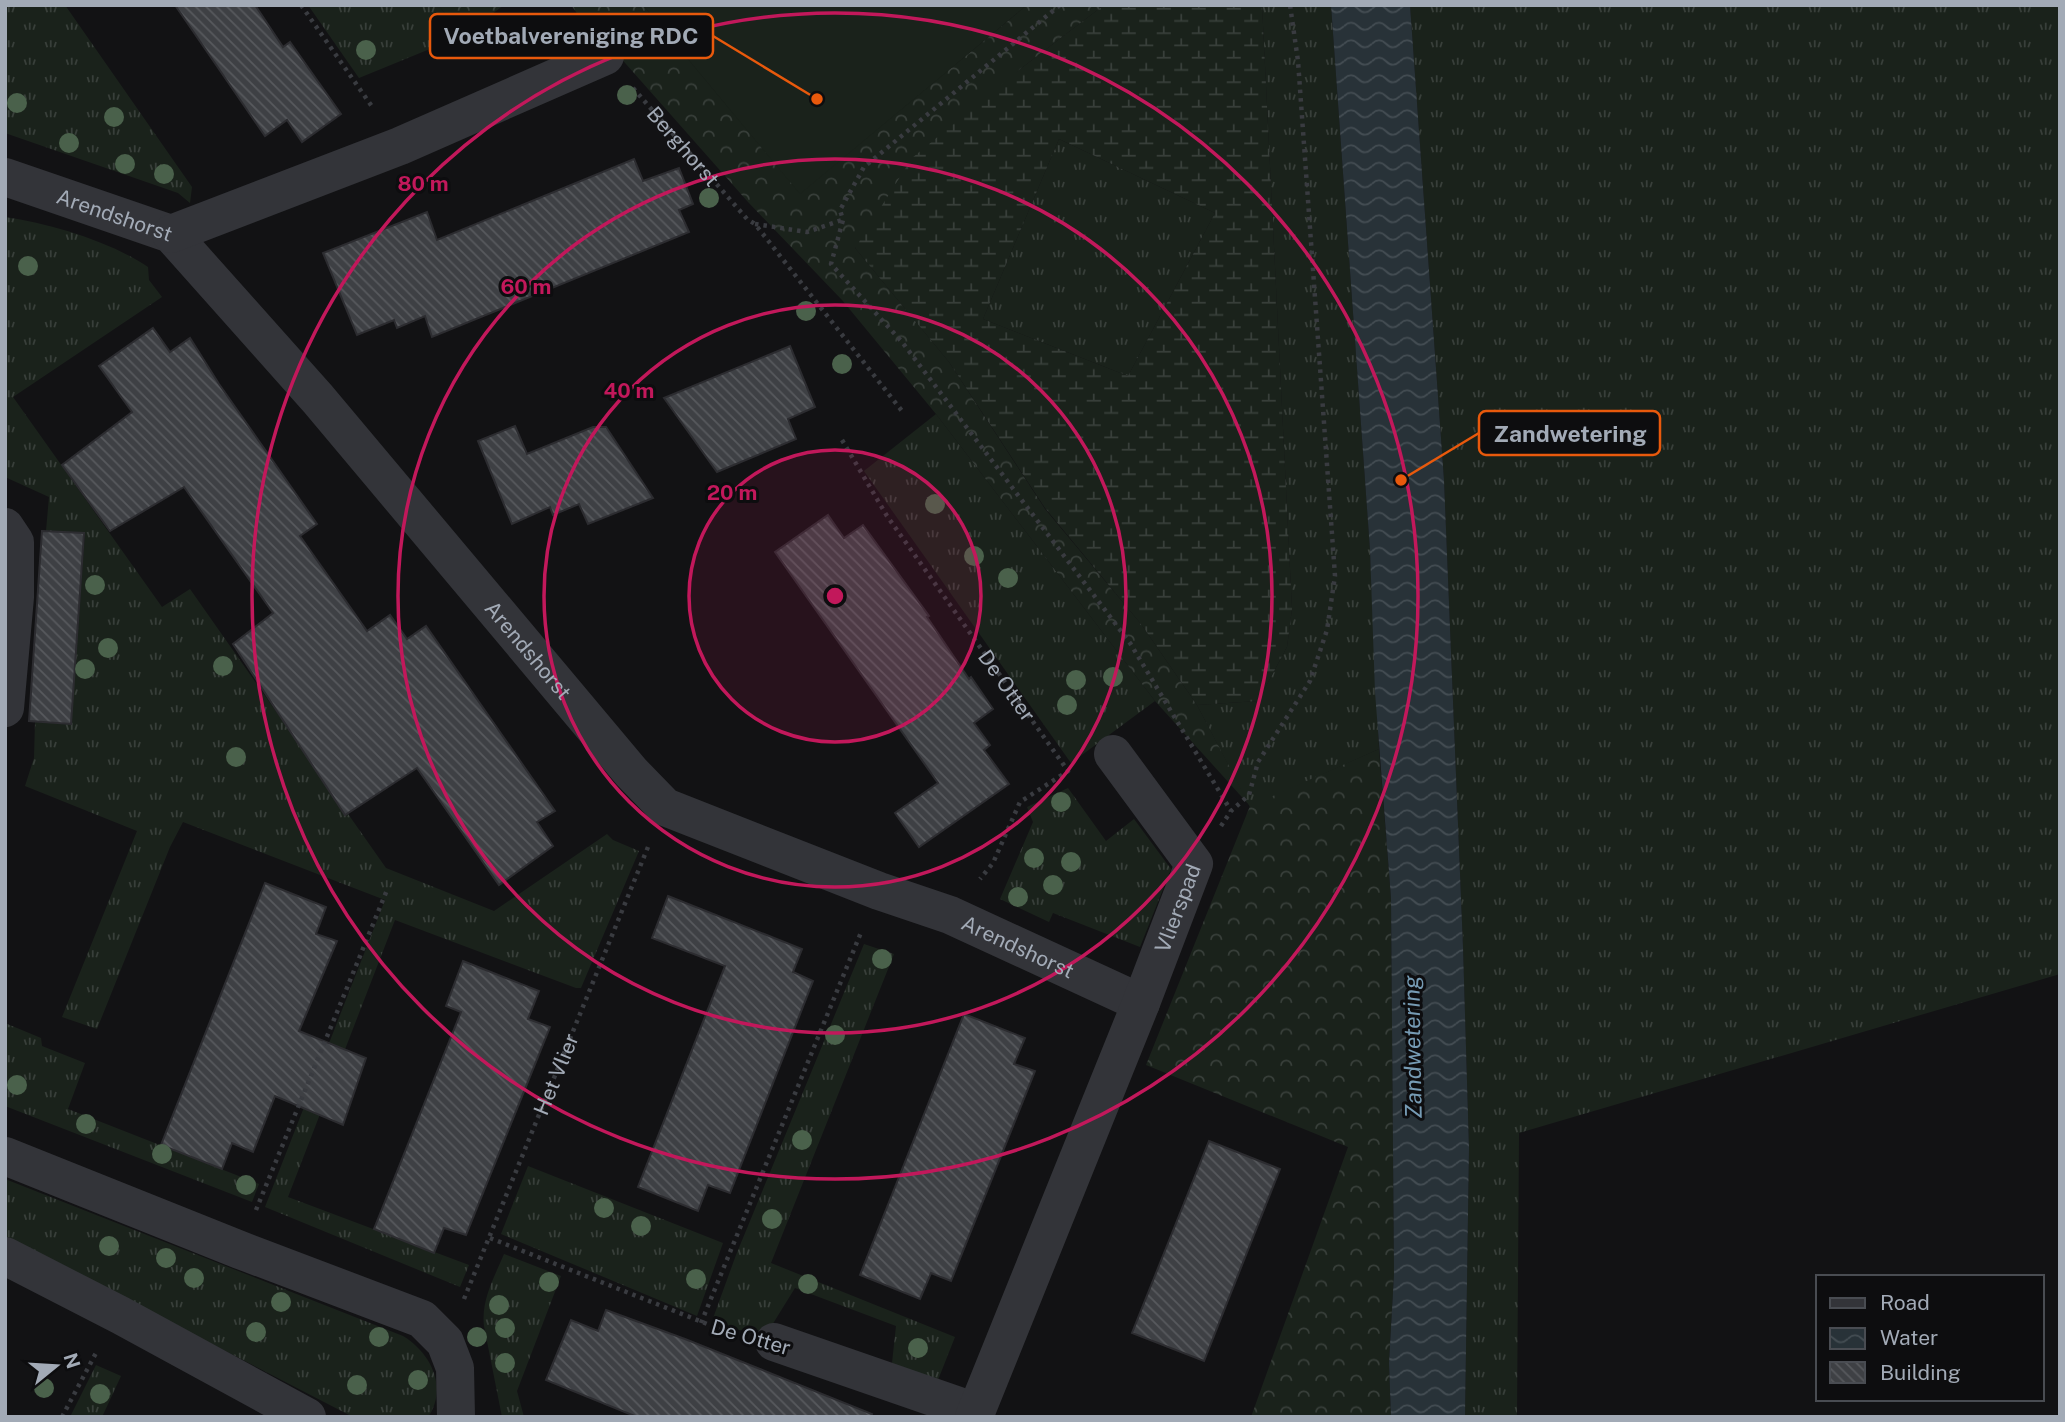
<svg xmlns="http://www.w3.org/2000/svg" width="2065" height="1422" viewBox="0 0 2065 1422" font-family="'Public Sans',sans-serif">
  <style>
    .grass { fill: url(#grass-tufts) }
    .forest { fill: url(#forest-crowns) }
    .wetland { fill: url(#wetland-marsh); fill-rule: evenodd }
    .pitch { fill: #1a221b }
    .water { fill: url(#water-waves) }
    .building { fill: url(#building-back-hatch); stroke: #2c2c30; stroke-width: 2 }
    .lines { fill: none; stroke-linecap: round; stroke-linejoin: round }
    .path { stroke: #393b40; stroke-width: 4.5; stroke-dasharray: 3.5 5; stroke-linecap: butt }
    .minor { stroke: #333439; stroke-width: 38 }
    .tree { fill: #4a614b }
    .ring { fill: none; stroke: #c2185b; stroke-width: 3.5 }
    .labels { text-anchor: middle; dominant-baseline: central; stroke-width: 6; stroke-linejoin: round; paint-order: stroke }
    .street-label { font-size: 21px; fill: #a2aab6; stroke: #0d0d0f }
    .water-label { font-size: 23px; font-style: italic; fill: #769bb4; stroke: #0d0d0f }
    .centre { fill: #c2185b; stroke: #0d0d0f; stroke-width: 3.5 }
    .ring-label { font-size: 21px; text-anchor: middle; font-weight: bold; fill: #c2185b; stroke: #0d0d0f; stroke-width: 6; stroke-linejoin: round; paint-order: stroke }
    .leader { fill: none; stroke: #e8590c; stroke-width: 2.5 }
    .callout-dot { fill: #e8590c; stroke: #0d0d0f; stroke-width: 2.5 }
    .callout { fill: #0d0d0f; stroke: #e8590c; stroke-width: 2.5 }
    .callout-label { font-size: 23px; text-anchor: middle; font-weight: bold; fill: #a2aab6 }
  </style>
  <defs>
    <pattern id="grass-tufts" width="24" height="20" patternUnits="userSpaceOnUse" patternTransform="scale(1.75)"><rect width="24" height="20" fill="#1a221b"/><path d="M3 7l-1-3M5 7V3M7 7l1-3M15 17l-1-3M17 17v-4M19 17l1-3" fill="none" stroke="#383f3a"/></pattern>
    <pattern id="forest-crowns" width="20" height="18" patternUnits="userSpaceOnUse" patternTransform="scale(1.75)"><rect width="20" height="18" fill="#1a221b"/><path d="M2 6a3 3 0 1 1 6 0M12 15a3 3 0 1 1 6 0" fill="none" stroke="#383f3a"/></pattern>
    <pattern id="wetland-marsh" width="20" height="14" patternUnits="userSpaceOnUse" patternTransform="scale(1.75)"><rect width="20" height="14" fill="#1a221b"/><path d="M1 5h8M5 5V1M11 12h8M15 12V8" fill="none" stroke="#383f3a"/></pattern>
    <pattern id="water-waves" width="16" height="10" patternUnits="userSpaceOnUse" patternTransform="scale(1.75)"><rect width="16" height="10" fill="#283238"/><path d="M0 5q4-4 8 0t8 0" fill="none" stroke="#444d53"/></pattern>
    <pattern id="building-back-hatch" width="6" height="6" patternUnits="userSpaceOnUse" patternTransform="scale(1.75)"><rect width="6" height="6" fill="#3e4044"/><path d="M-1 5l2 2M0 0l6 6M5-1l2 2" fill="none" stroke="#57595d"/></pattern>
  </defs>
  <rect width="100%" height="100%" fill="#121214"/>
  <!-- grass -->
  <g class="grass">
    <polygon points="5,5 65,5 192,187 190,203 178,193 5,133"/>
    <polygon points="308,5 438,5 464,35 359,78"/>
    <polygon points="1262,5 1331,5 1370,550 1379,749 1250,807 1197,705 1258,701 1287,647 1292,609"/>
    <polygon points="1410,5 2060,5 2060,974 1519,1133 1517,1417 1465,1417 1469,1148 1463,947 1444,480"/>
    <polygon points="1059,139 1215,213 1128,376 983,319"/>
    <path d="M5 217C52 224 109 241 148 267L149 280 162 297 13 397 162 607 190 589 386 868 494 911 607 834 613 840 639 851 581 988H576L395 920 288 1197 469 1265 460 1287 265 1207 385 900 183 822 170 847 97 1029 62 1017 137 831 25 786 34 758 35 722 71 724 85 533 46 531 49 497 5 477Z"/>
    <polygon points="936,414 1155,701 1071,763 864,471"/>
    <polygon points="1068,788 1106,841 1134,819 1171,869 1140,947 1053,913 1049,922 1000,899 1033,822 1027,807"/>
    <polygon points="864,944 894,954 771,1263 955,1337 936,1385 892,1363 896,1326 795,1288 764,1338 712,1321 736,1255"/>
    <polygon points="5,1023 41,1038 42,1046 85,1063 68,1109 259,1184 252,1202 5,1106"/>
    <polygon points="528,1166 723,1243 697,1316 501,1234"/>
    <path d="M5 1179 403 1336C431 1353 448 1388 428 1417H353L5 1237Z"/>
    <path d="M504 1254 561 1276 517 1391 524 1417H502L484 1326C481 1300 494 1278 504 1254Z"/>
    <polygon points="96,1365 121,1376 102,1417 70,1417"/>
  </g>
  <!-- forest -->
  <g class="forest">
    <polygon points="438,5 504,5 464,35"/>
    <polygon points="571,5 643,5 800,193 1027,5 1104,5 1019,70 855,248 949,362 1045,509 1141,624 1197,705 1250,806 1379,749 1391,898 1394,1274 1389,1363 1391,1417 1251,1417 1348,1147 1146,1065 1250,806 1155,701 936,414 842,300 748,202 618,55 597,41"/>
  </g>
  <!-- wetland -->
  <path class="wetland" d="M1104 5H1262L1292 609 1287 647 1258 701 1197 705 1141 624 1045 508 949 362 855 248 912 158 1019 70ZM1059 139 1215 213 1128 376 983 319Z"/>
  <!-- pitch -->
  <polygon class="pitch" points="643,5 1027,5 800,194"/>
  <!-- water -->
  <polygon class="water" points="1331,5 1410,5 1444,480 1463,947 1469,1148 1465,1417 1391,1417 1389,1363 1394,1274 1391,898 1375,692 1370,550"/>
  <!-- building -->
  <g class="building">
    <polygon points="175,5 255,5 283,47 290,42 341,114 302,142 287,120 265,136"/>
    <polygon points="634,159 643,181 679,168 693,204 679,210 689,232 432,337 425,316 397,328 394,320 357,335 323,253 427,212 437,240"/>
    <polygon points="153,328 170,352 190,338 219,384 317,524 300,536 367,631 390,615 407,639 426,626 555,811 537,822 553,846 499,885 417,768 345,815 233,644 273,613 184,487 110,531 62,465 132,412 99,366"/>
    <polygon points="790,346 815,407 788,419 796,439 717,472 664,398"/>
    <polygon points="515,426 527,454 593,427 606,427 653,498 588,524 579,504 553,515 550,507 512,524 478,441"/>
    <polygon points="828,515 844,538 863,525 929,616 927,617 969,679 971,677 993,709 974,723 990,745 984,750 1009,784 919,847 895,813 938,783 775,552"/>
    <polygon points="42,531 84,533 71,724 29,721"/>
    <polygon points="265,883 326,907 316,934 337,941 299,1031 366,1058 343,1125 275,1096 253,1152 232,1143 222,1169 161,1145"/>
    <polygon points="668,896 802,949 793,972 813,981 730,1193 708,1185 698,1211 638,1187 725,966 652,938"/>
    <polygon points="463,961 539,991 528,1019 550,1027 466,1235 444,1228 434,1253 374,1229 461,1012 446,1006"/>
    <polygon points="964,1014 1025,1038 1014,1064 1035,1071 951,1281 931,1273 920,1299 860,1275"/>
    <polygon points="1209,1141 1280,1169 1204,1361 1132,1333"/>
    <polygon points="606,1310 685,1339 872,1414 871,1417 637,1417 546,1380 571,1320 598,1331"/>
  </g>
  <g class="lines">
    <!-- path -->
    <g class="path">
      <polyline points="301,5 373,108"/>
      <polyline points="1060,5 864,167 840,210 843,220 831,264 902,342 1130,643 1231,811"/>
      <path id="s1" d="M633 88 747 219 755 224 902 411"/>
      <polyline points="755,224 807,232 842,220"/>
      <path id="s2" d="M842 440 887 516 1068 771 1020 802 993 863 980 879"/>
      <polyline points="1221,826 1231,811 1249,795 1258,762 1310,681 1327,630 1335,576 1298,61 1290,5"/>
      <polyline points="256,1210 387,890"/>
      <polyline points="490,1238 730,1333"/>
      <path id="s3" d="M464 1299 648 847"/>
      <polyline points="701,1323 862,930"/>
      <polyline points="62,1417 97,1351"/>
    </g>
    <!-- minor -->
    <g class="minor">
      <path id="s4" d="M5 177 171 234 318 399 631 772 665 807 879 891 950 915 1141 1003"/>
      <polyline points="171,234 400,146 605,56"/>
      <polyline points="5,527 15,542 15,597 5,708"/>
      <polyline points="5,1156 240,1250 422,1319 445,1342 455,1368 456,1417"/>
      <polyline points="5,1256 120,1315 307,1417"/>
      <polyline points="774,1342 976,1412"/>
      <path id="s5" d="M974 1417 1141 1003 1194 864 1113 754"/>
    </g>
  </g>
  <!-- trees -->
  <g class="tree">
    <circle cx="366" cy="50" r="10"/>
    <circle cx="627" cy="95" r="10"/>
    <circle cx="17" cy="103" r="10"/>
    <circle cx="114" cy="117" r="10"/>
    <circle cx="69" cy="143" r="10"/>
    <circle cx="125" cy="164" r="10"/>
    <circle cx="164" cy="174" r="10"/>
    <circle cx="709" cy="198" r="10"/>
    <circle cx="28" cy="266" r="10"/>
    <circle cx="806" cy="311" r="10"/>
    <circle cx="842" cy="364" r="10"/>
    <circle cx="935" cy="504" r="10"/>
    <circle cx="974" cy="556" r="10"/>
    <circle cx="1008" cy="578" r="10"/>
    <circle cx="95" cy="585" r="10"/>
    <circle cx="108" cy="648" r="10"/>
    <circle cx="223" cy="666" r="10"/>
    <circle cx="85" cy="669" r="10"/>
    <circle cx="1113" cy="677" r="10"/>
    <circle cx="1076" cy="680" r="10"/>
    <circle cx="1067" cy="705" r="10"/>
    <circle cx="236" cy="757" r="10"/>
    <circle cx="1061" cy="802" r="10"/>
    <circle cx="1034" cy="858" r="10"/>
    <circle cx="1071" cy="862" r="10"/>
    <circle cx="1053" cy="885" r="10"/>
    <circle cx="1018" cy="897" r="10"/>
    <circle cx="882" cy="959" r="10"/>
    <circle cx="835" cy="1035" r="10"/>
    <circle cx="17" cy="1085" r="10"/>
    <circle cx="86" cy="1124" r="10"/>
    <circle cx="802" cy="1140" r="10"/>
    <circle cx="162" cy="1154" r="10"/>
    <circle cx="246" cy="1185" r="10"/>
    <circle cx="604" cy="1208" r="10"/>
    <circle cx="772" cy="1219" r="10"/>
    <circle cx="641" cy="1226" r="10"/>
    <circle cx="109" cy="1246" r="10"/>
    <circle cx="166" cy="1258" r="10"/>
    <circle cx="194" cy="1278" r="10"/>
    <circle cx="696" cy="1279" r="10"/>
    <circle cx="549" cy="1282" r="10"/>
    <circle cx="808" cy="1284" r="10"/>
    <circle cx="281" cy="1302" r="10"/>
    <circle cx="499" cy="1305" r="10"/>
    <circle cx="505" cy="1328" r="10"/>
    <circle cx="256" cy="1332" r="10"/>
    <circle cx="379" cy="1337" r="10"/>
    <circle cx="477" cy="1337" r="10"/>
    <circle cx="918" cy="1348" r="10"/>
    <circle cx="505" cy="1363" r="10"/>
    <circle cx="418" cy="1380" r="10"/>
    <circle cx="357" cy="1385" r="10"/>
    <circle cx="44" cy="1388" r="10"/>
    <circle cx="100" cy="1394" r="10"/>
  </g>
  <!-- distance rings -->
  <circle cx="835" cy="596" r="146" fill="#c2185b" fill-opacity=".12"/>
  <g class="ring">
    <circle cx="835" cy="596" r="146"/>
    <circle cx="835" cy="596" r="291"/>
    <circle cx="835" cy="596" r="437"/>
    <circle cx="835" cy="596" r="583"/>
  </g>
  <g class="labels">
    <!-- street labels -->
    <g class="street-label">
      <text stroke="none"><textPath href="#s1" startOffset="77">Berghorst</textPath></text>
      <text stroke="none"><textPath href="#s4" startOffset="116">Arendshorst</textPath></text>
      <text stroke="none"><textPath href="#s4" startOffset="724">Arendshorst</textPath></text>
      <text stroke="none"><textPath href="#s2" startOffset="296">De Otter</textPath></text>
      <text stroke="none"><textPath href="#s5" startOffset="548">Vlierspad</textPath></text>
      <text stroke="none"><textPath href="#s4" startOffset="1312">Arendshorst</textPath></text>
      <text stroke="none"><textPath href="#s3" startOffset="243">Het Vlier</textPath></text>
      <text transform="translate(751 1337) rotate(16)">De Otter</text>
    </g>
    <!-- water labels -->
    <g class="water-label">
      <text transform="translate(1412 1047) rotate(-91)">Zandwetering</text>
    </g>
  </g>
  <circle cx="835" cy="596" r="10" class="centre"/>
  <g class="ring-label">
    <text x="423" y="191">80 m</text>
    <text x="526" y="294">60 m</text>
    <text x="629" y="398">40 m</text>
    <text x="732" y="500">20 m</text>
  </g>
  <!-- callouts -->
  <path class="leader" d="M817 99L713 36M1401 480L1479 433"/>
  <g class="callout-dot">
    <circle cx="817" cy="99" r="7"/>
    <circle cx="1401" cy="480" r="7"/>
  </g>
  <g class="callout">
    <rect x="430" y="14" width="283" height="44" rx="7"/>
    <rect x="1479" y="411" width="181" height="44" rx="7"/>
  </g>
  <g class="callout-label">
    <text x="571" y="44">Voetbalvereniging RDC</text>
    <text x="1570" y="442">Zandwetering</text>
  </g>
  <!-- border -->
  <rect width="2065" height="1422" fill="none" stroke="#a2aab6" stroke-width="14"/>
  <!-- legend -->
  <rect x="1816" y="1275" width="228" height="126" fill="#0d0d0f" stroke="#494c52" stroke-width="2"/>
  <rect x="1830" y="1298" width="35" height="10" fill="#333439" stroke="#494c52" stroke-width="2"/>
  <text x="1880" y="1310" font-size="21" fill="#a2aab6">Road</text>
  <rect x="1830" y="1328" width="35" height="21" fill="url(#water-waves)" stroke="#494c52" stroke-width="2"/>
  <text x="1880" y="1345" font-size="21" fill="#a2aab6">Water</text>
  <rect x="1830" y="1362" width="35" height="21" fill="url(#building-back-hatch)" stroke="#494c52" stroke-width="2"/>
  <text x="1880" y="1380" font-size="21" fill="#a2aab6">Building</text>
  <!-- north arrow -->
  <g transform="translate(56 1366) rotate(72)" stroke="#0d0d0f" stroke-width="5" paint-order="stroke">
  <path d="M0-5L12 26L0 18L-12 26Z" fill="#a2aab6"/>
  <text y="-10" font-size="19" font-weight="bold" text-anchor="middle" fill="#a2aab6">N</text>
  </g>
</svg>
